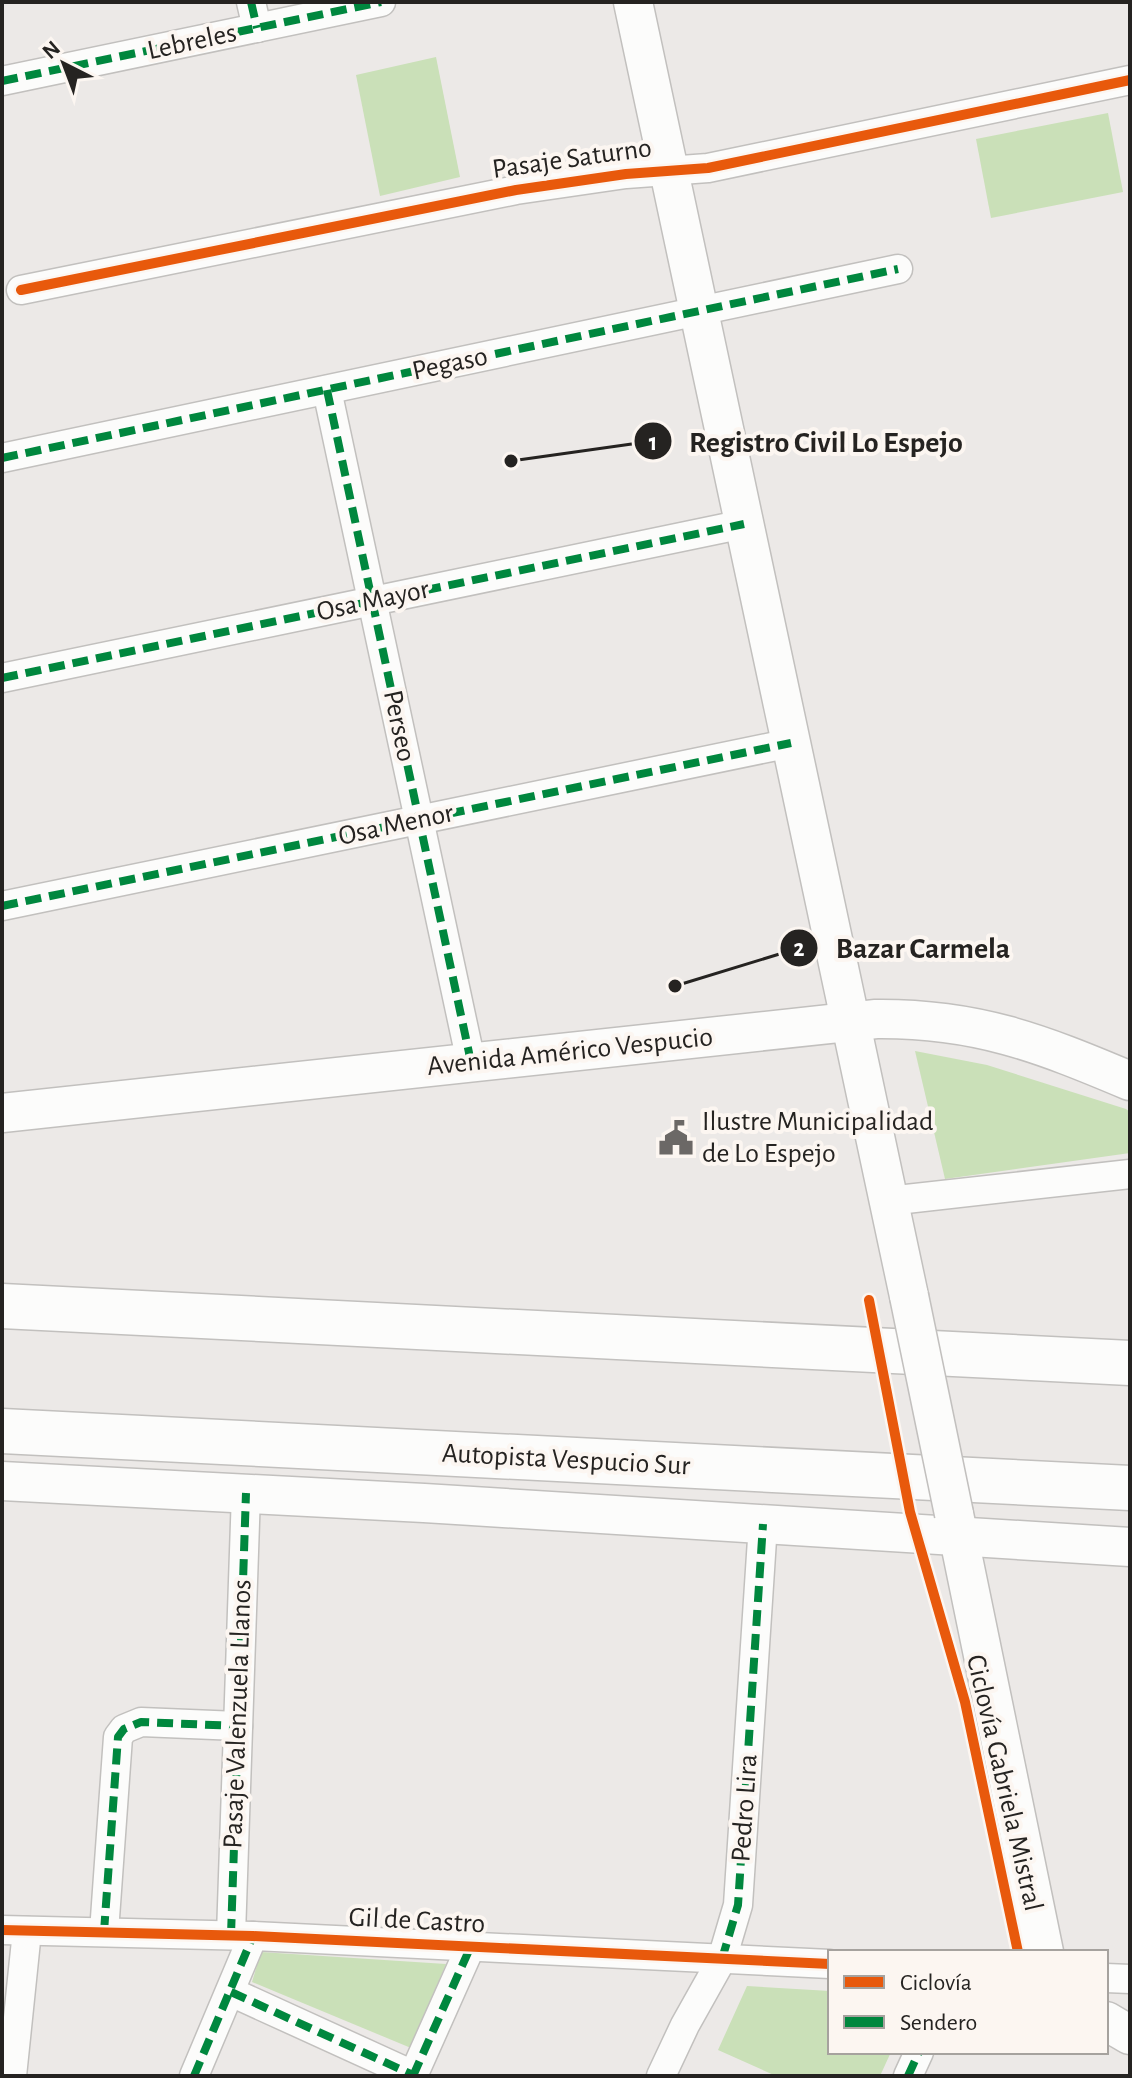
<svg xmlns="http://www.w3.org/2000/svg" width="1132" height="2078" viewBox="0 0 1132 2078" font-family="'Alegreya Sans',sans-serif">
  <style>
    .green { fill: #cae0b8 }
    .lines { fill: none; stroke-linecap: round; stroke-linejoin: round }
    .street-casing { stroke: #c2c0be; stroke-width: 31 }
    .secondary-casing { stroke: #c2c0be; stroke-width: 41 }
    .highway-casing { stroke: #c2c0be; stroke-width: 47 }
    .street { stroke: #fcfcfb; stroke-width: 28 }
    .secondary { stroke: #fcfcfb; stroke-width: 38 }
    .highway { stroke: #fcfcfb; stroke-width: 44 }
    .secondary-bridge-casing { stroke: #c2c0be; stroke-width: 41; stroke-linecap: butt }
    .secondary-bridge { stroke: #fcfcfb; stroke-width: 38 }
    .quiet { stroke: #00873e; stroke-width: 8; stroke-dasharray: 16 8; stroke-linecap: butt }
    .cycleway-casing { stroke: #fcf6f1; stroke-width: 15 }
    .cycleway { stroke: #e8590c; stroke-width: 10 }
    .labels { text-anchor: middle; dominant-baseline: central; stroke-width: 8; stroke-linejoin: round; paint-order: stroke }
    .street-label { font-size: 28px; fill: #252321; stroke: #fcf6f1 }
    .poi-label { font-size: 28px; fill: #252321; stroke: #fcf6f1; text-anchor: start }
    .leader { fill: none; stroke: #252321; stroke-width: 3 }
    .callout-dot { fill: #252321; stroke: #fcf6f1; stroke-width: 3 }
    .mark-label { font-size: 24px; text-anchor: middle; font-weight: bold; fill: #fff }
    .callout-label { font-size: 30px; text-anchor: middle; font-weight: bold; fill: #252321; stroke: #fcf6f1; stroke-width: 8; stroke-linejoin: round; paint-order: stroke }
  </style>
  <rect width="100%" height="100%" fill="#ece9e7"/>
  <!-- green -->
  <g class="green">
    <polygon points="436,57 460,177 380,196 356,75"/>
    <polygon points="1108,113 1123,192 991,218 976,139"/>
    <polygon points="915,1051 987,1065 1126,1109 1130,1112 1130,1153 945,1179"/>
    <polygon points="261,1952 446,1964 411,2048 252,1982"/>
    <polygon points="747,1986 830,1991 830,2052 891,2052 880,2076 776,2076 718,2050"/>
  </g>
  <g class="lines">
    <!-- street casing -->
    <g class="street-casing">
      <g id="street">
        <polyline points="251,2 257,28"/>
        <polyline points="2,81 381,2"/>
        <polyline points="21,290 516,190 626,174 708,168 1130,80"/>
        <polyline points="327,390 471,1062"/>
        <polyline points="2,458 898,269"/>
        <polyline points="2,678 744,524"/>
        <polyline points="2,906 791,743"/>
        <polyline points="888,1201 1130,1174"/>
        <polyline points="2,1930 253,1936 830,1964"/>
        <polyline points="104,1932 118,1737 124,1729 141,1722 238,1726"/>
        <polyline points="231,1935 246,1493"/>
        <polyline points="1106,1978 1130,1979"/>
        <polyline points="231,1992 413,2075"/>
        <polyline points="12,2076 27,1931"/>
        <polyline points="194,2076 253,1936"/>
        <polyline points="413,2076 470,1948"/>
        <polyline points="661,2076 685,2025 722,1959 738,1905 763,1524"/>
        <polyline points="908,2076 919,2052"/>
      </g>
    </g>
    <!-- secondary casing -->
    <g class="secondary-casing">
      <g id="secondary">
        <polyline points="633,2 909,1296"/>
        <path d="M2 1113 876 1019C976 1018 1040 1043 1130 1081"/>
        <polyline points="2,1481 424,1503 1130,1547"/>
        <polyline points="954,1514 1044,1952"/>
        <polyline points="1106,2021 1130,2035"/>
      </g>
    </g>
    <!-- highway casing -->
    <g class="highway-casing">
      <g id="highway">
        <polyline points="2,1306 1130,1363"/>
        <polyline points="2,1431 1130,1488"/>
      </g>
    </g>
    <!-- street -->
    <use href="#street" class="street"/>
    <!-- secondary -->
    <use href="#secondary" class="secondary"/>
    <!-- highway -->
    <use href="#highway" class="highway"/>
    <!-- secondary-bridge casing -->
    <g class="secondary-bridge-casing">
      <polyline id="secondary-bridge" points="909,1296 954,1514"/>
    </g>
    <!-- secondary-bridge -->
    <use href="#secondary-bridge" class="secondary-bridge"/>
    <!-- quiet -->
    <g class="quiet">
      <polyline points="251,2 257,28"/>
      <polyline points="2,81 381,2"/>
      <polyline points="327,390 471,1062"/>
      <polyline points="2,458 898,269"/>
      <polyline points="2,678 744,524"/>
      <polyline points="2,906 791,743"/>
      <polyline points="104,1932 118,1737 124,1729 141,1722 238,1726"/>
      <polyline points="231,1935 246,1493"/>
      <polyline points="722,1959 738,1905 763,1524"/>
      <polyline points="231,1992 413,2075"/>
      <polyline points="194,2076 253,1936"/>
      <polyline points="413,2076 470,1948"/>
      <polyline points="908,2076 919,2052"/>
    </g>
    <!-- cycleway casing -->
    <g class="cycleway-casing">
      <g id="cycleway">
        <polyline points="21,290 516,190 626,174 708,168 1130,80"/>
        <polyline points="869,1300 910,1512 965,1702 1018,1952"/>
        <polyline points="2,1930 253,1936 830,1964"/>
      </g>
    </g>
    <!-- cycleway -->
    <use href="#cycleway" class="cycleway"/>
  </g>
  <!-- icons -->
  <defs>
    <g id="civic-bare" transform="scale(2.76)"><path d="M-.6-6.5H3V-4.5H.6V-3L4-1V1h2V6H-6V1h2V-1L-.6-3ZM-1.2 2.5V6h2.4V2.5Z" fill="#6b6866" stroke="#fcf6f1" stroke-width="2.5" paint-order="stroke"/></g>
  </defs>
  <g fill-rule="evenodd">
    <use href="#civic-bare" x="676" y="1138"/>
  </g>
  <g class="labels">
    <!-- street labels -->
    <g class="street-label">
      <text transform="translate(192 42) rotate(-12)">Lebreles</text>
      <text transform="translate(572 159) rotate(-8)">Pasaje Saturno</text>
      <text transform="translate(450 364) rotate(-12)">Pegaso</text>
      <text transform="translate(373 601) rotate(-12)">Osa Mayor</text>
      <text transform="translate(399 726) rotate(78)">Perseo</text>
      <text transform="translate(396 825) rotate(-12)">Osa Menor</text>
      <text transform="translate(570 1052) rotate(-6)">Avenida Américo Vespucio</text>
      <text transform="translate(566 1460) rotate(3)">Autopista Vespucio Sur</text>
      <text transform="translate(238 1714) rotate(-88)">Pasaje Valenzuela Llanos</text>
      <text transform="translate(1004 1783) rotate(77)">Ciclovía Gabriela Mistral</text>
      <text transform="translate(745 1808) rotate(-86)">Pedro Lira</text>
      <text transform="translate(417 1921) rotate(3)">Gil de Castro</text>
    </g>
    <!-- poi labels -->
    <g class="poi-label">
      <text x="702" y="1122">Ilustre Municipalidad<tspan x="702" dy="32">de Lo Espejo</tspan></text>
    </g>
  </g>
  <!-- callouts -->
  <path class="leader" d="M511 461L653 441M675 986L799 948"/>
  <g class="callout-dot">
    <circle cx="511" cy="461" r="8"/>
    <circle cx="675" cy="986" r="8"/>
    <circle cx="653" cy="441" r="20"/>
    <circle cx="799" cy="948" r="20"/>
  </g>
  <g class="mark-label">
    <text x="653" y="450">1</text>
    <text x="799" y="956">2</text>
  </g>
  <g class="callout-label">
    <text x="826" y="452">Registro Civil Lo Espejo</text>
    <text x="923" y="958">Bazar Carmela</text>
  </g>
  <!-- border -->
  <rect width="1132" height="2078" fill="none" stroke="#252321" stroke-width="8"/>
  <!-- legend -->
  <rect x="828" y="1950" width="280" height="104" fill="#fcf6f1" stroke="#a6a29e" stroke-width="2"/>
  <rect x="844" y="1976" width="40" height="12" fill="#e8590c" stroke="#a6a29e" stroke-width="2"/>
  <text x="900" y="1990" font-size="24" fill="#252321">Ciclovía</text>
  <rect x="844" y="2016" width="40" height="12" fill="#00873e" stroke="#a6a29e" stroke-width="2"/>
  <text x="900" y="2030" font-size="24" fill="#252321">Sendero</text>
  <!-- north arrow -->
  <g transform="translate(64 64) rotate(318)" stroke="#fcf6f1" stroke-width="6" paint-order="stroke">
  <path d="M0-6L14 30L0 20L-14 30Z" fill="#252321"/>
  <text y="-12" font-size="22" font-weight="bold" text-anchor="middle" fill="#252321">N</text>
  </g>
</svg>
